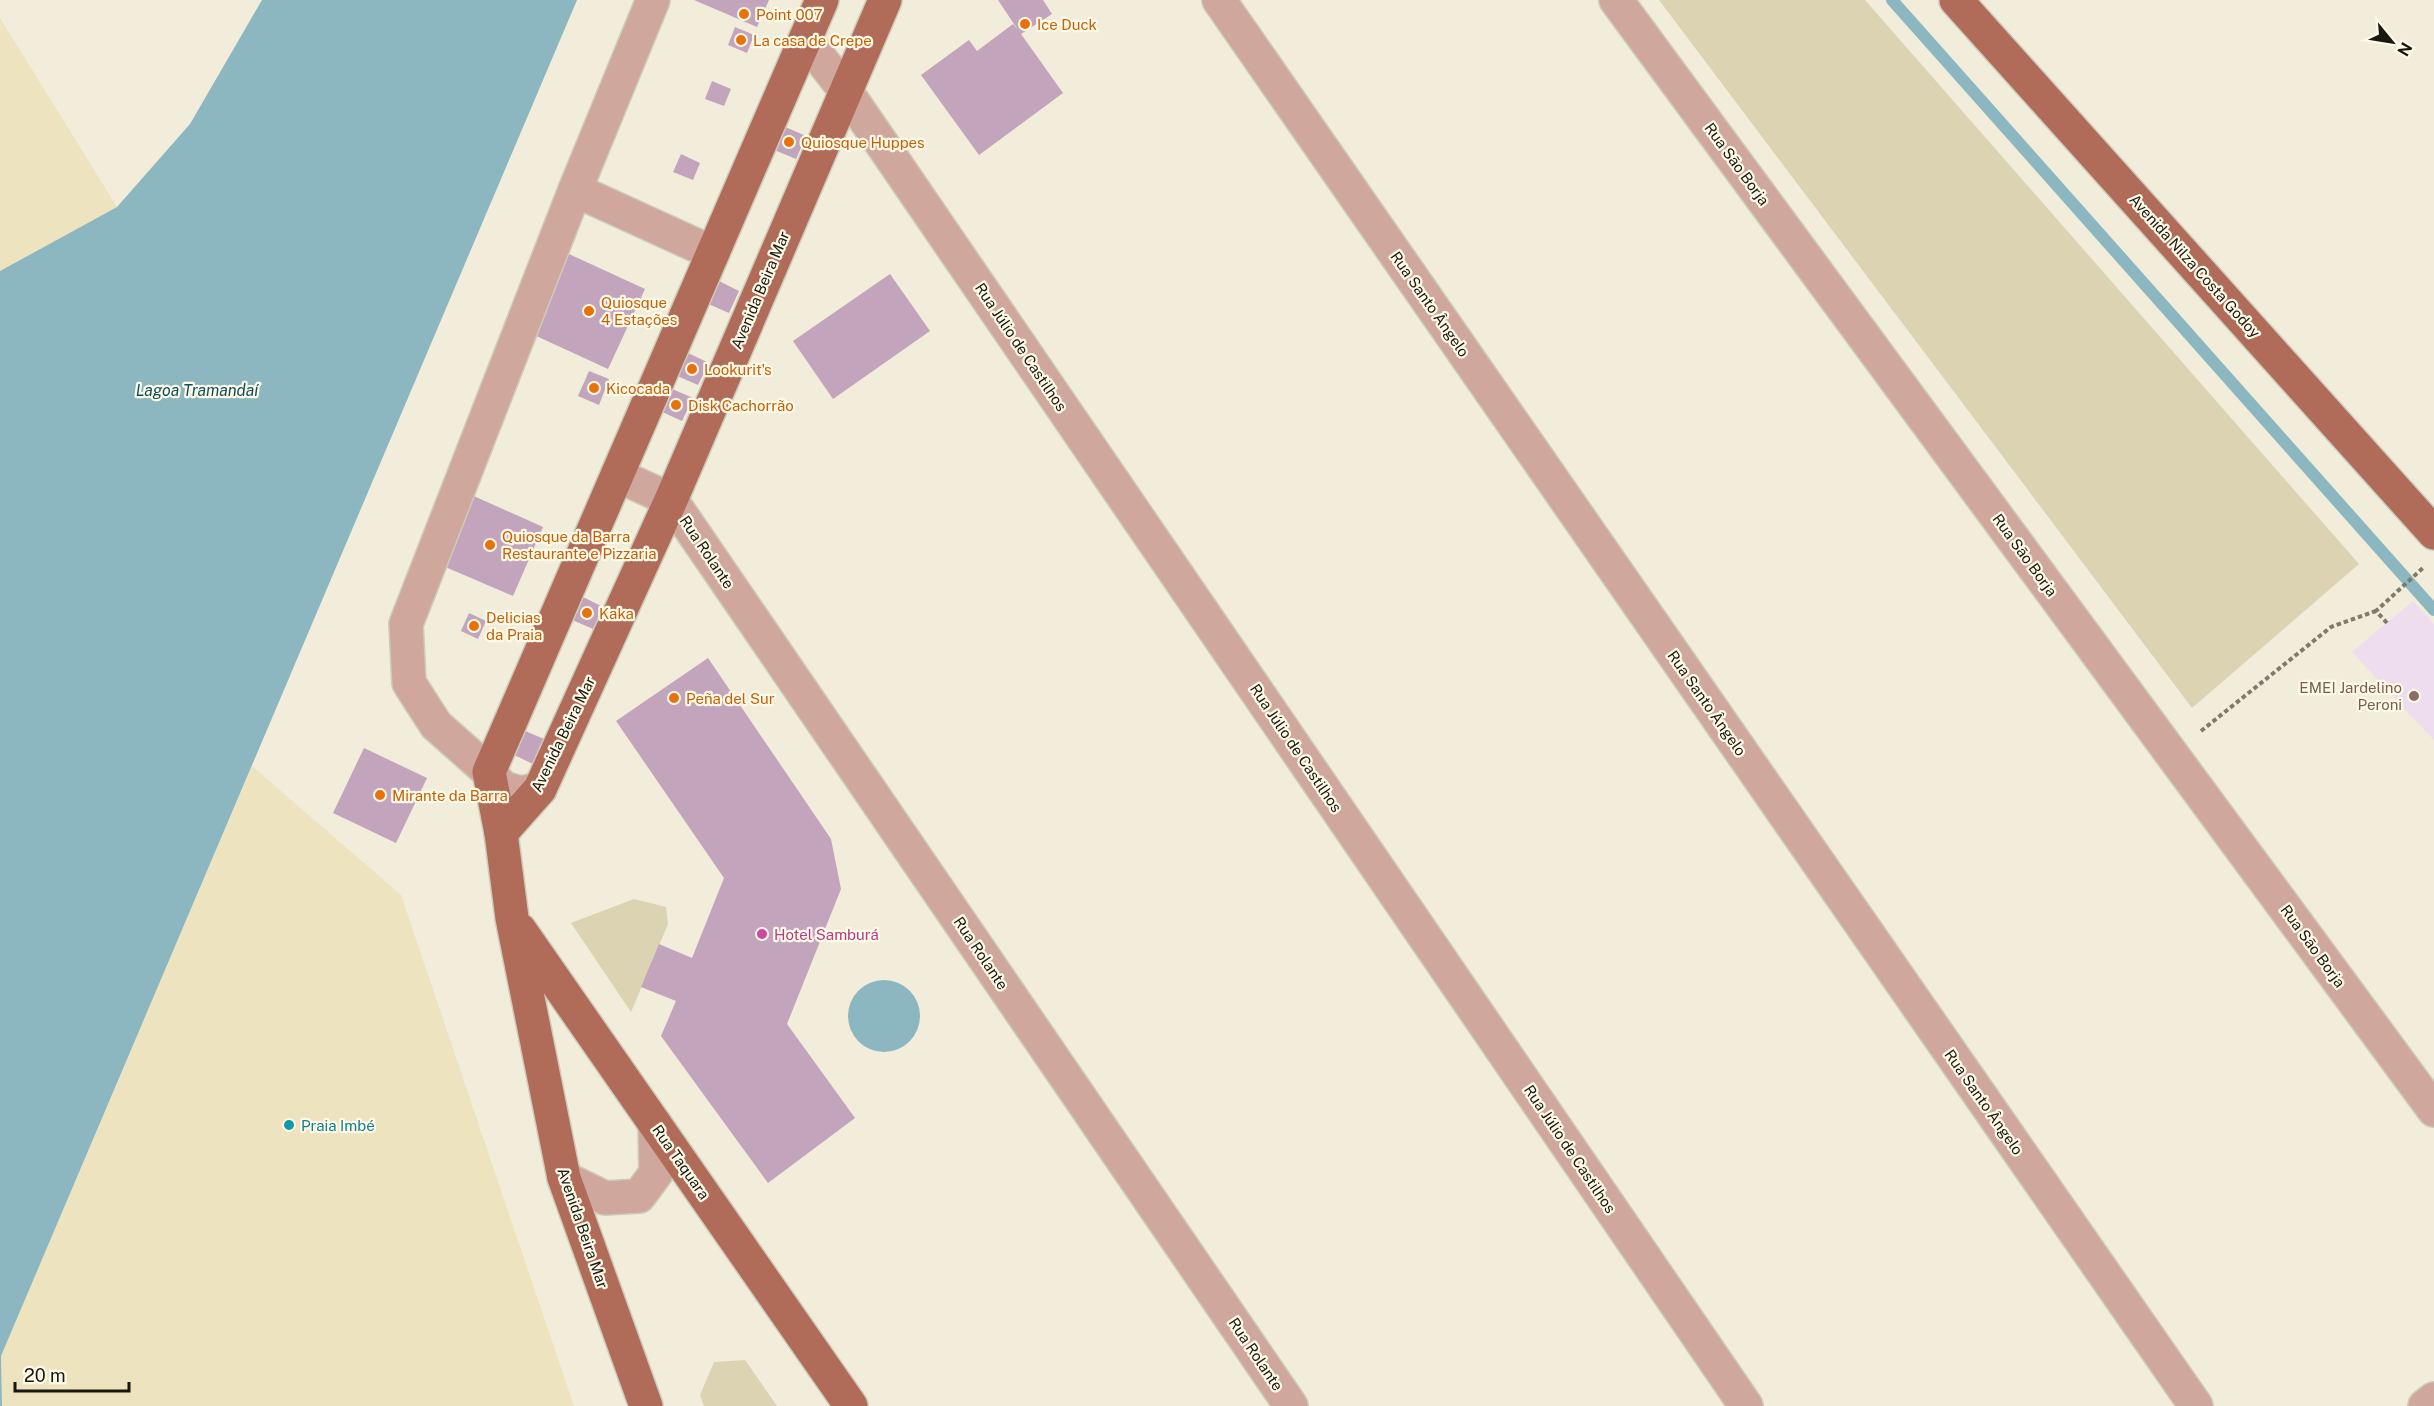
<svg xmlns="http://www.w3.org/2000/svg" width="2434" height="1406" viewBox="0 0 2434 1406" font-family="'Public Sans',sans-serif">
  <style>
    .education { fill: #edddef }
    .green { fill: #dbd3b2 }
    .sand { fill: #ede3be }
    .water { fill: #8cb7c1 }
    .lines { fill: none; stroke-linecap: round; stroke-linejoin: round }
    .stream { stroke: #8cb7c1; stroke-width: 12 }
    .building { fill: #c2a4bd }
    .minor-casing { stroke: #cecbba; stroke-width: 36 }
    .major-casing { stroke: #cecbba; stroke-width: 36 }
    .path { stroke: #7d7b6e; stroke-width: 4; stroke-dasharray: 4.5 3; stroke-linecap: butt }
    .minor { stroke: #cfa79d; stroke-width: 33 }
    .major { stroke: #b06c59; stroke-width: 33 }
    .food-dot { fill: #e8710a; stroke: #fffae8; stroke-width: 2 }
    .education-dot { fill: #8d6e63; stroke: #fffae8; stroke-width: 2 }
    .hotel-dot { fill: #d1479c; stroke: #fffae8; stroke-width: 2 }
    .culture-dot { fill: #0f9aa8; stroke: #fffae8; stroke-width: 2 }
    .labels { text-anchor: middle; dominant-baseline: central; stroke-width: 4.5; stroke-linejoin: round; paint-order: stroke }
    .food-label { font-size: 15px; fill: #c56008; stroke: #fffae8; text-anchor: start }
    .street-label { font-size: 15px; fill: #181710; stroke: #fffae8 }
    .education-label { font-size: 15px; fill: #785e54; stroke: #fffae8; text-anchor: end }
    .hotel-label { font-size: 15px; fill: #b23c85; stroke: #fffae8; text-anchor: start }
    .culture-label { font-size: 15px; fill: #0d838f; stroke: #fffae8; text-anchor: start }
    .water-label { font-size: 16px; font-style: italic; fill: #104f5a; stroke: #fffae8 }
  </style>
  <rect width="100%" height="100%" fill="#f1edda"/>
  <!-- education -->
  <polygon class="education" points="2413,601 2434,624 2434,740 2352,652"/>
  <!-- green -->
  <g class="green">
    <polygon points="1659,0 1865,0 2359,564 2192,708"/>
    <polygon points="634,899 666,907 668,924 631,1012 571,923"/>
    <polygon points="745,1360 777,1406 704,1406 700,1395 714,1362"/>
  </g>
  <!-- sand -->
  <g class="sand">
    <polygon points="0,18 117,207 0,271"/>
    <polygon points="252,766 401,895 574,1406 2,1406 1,1356"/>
  </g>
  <!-- water -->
  <g class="water">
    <polygon points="262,0 577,0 1,1356 2,1406 0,1406 0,271 117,207 190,124"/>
    <circle cx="884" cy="1016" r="36"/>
  </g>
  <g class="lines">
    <!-- stream -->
    <polyline class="stream" points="1892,0 2434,610"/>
  </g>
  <!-- building -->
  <g class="building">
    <polygon points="694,0 769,0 757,27"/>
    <polygon points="998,0 1043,0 1052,14 1021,34 1063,93 979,155 921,75 969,40 977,51 1013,24 1018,30"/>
    <polygon points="735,27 754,35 747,53 728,45"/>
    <polygon points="712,81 731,89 724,106 705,99"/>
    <polygon points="783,126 806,136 796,159 772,149"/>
    <polygon points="681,154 700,163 693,180 673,172"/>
    <polygon points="569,254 645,289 608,369 532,334"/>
    <polygon points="890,274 930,331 833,399 793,341"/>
    <polygon points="717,280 739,291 729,313 706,303"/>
    <polygon points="686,352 709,363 698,385 675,375"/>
    <polygon points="589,371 609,379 599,405 578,396"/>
    <polygon points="670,388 693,398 682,421 660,411"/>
    <polygon points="467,493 543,527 513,596 436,563"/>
    <polygon points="581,596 603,607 593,629 570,619"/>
    <polygon points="469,613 486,621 478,639 461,631"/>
    <polygon points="708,658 831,839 841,889 787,1024 855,1118 768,1183 661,1036 676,1001 641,987 659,944 692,958 724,878 616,721"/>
    <polygon points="523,730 544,739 533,764 512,754"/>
    <polygon points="364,748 427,778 396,843 333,813"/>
  </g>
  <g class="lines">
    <!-- minor casing -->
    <g class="minor-casing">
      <g id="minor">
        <polyline points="1219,0 2196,1406"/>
        <polyline points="1616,0 2434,1110"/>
        <polyline points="805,39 845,90 1746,1406"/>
        <polyline points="575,190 713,253"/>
        <polyline points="617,475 671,500 1291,1406"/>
        <polyline points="540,789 521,793 503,788 489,772 436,725 409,683 406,624 575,190 653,0"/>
        <polyline points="564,1178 605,1198 639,1196 656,1173 655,1124"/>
        <polyline points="2425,1406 2434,1399"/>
      </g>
    </g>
    <!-- major casing -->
    <g class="major-casing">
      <g id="major">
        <polyline points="1956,0 2434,533"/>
        <polyline points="501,833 540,789 671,500 885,0"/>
        <polyline points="520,930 851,1406"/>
        <polyline points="646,1406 564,1178 512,918 501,833 489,772 822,0"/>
      </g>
    </g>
    <!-- path -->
    <g class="path">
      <polyline points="2387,623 2376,611 2424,567"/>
      <polyline points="2201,731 2331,627 2376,611"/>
    </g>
    <!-- minor -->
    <use href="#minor" class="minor"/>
    <!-- major -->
    <use href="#major" class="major"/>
  </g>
  <!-- markers -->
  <g class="food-dot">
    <circle cx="744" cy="14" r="6"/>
    <circle cx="1025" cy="24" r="6"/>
    <circle cx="741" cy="40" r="6"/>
    <circle cx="789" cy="142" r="6"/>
    <circle cx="589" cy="311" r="6"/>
    <circle cx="692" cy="369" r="6"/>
    <circle cx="594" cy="388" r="6"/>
    <circle cx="676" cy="405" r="6"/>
    <circle cx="490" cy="545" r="6"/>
    <circle cx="587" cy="613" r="6"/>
    <circle cx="474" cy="626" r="6"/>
    <circle cx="674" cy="698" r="6"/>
    <circle cx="380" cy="795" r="6"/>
  </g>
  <circle class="education-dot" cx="2414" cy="696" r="6"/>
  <circle class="hotel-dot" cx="762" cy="934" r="6"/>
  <circle class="culture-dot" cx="289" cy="1125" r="6"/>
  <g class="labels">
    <!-- food labels -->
    <g class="food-label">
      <text x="756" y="14">Point 007</text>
      <text x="1037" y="24">Ice Duck</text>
      <text x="753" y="40">La casa de Crepe</text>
      <text x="801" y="142">Quiosque Huppes</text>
      <text x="601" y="302">Quiosque<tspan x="601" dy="17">4 Estações</tspan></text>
      <text x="704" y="369">Lookurit's</text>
      <text x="606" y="388">Kicocada</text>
      <text x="688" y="405">Disk Cachorrão</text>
      <text x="502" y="536">Quiosque da Barra<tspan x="502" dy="17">Restaurante e Pizzaria</tspan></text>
      <text x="599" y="613">Kaka</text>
      <text x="486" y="617">Delicias<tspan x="486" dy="17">da Praia</tspan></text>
      <text x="686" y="698">Peña del Sur</text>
      <text x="392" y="795">Mirante da Barra</text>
    </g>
    <!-- street labels -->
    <g class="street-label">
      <text transform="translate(1737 164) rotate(54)">Rua São Borja</text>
      <text transform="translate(2195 266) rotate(48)">Avenida Nilza Costa Godoy</text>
      <text transform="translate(760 290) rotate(-67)">Avenida Beira Mar</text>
      <text transform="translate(1430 304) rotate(55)">Rua Santo Ângelo</text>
      <text transform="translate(1021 347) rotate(56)">Rua Júlio de Castilhos</text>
      <text transform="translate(707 552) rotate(56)">Rua Rolante</text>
      <text transform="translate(2025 555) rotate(54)">Rua São Borja</text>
      <text transform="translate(1707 703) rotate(55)">Rua Santo Ângelo</text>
      <text transform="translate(563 734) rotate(-64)">Avenida Beira Mar</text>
      <text transform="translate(1296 748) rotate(56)">Rua Júlio de Castilhos</text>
      <text transform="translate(2313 946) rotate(54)">Rua São Borja</text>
      <text transform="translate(981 953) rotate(56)">Rua Rolante</text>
      <text transform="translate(1984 1102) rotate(55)">Rua Santo Ângelo</text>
      <text transform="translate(1570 1149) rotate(56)">Rua Júlio de Castilhos</text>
      <text transform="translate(681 1162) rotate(55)">Rua Taquara</text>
      <text transform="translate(583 1228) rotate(71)">Avenida Beira Mar</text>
      <text transform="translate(1256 1354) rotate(56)">Rua Rolante</text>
    </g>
    <!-- education labels -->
    <g class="education-label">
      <text x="2402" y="687">EMEI Jardelino<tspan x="2402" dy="17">Peroni</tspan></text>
    </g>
    <!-- hotel labels -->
    <g class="hotel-label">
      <text x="774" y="934">Hotel Samburá</text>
    </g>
    <!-- culture labels -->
    <g class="culture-label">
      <text x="301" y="1125">Praia Imbé</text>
    </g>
    <!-- water labels -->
    <g class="water-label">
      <text x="197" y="390">Lagoa Tramandaí</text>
    </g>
  </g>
  <!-- north arrow -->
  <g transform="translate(2392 42) rotate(120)" stroke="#fffae8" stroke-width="4.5" paint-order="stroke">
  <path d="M0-4.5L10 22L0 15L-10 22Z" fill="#181710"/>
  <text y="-9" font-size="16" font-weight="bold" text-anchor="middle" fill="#181710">N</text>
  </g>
  <!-- scale -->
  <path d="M15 1382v9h114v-9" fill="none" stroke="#181710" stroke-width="3"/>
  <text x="24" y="1382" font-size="18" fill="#181710" stroke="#fffae8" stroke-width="4.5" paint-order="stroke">20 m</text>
</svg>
